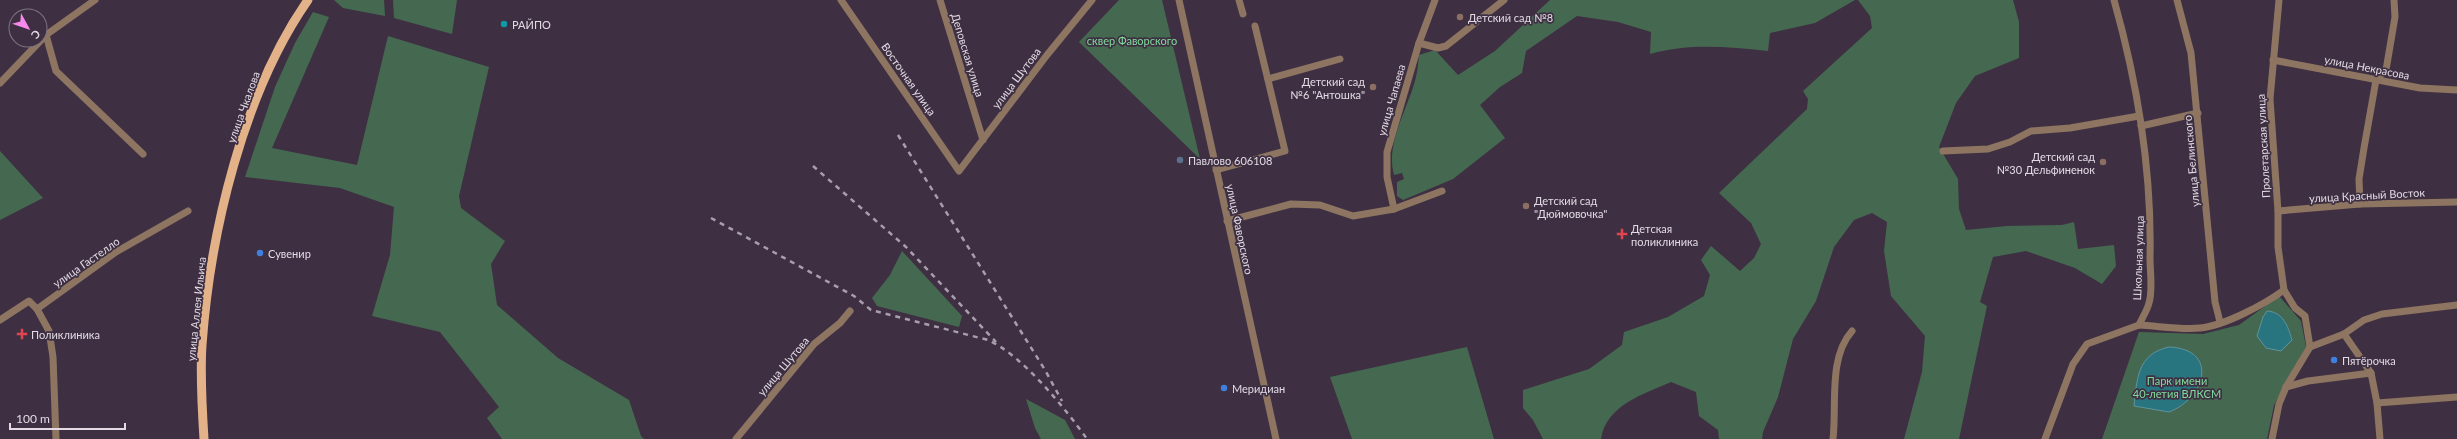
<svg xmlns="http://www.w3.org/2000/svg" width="2457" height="439" viewBox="0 0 2457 439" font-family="Lato,sans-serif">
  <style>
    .green { fill: #456950 }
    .water { fill: #28757f; stroke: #60939e }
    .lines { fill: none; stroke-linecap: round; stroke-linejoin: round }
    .minor { stroke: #8d7561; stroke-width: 7 }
    .major { stroke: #e3b289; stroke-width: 9 }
    .rail { stroke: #a99fac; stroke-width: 2.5; stroke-dasharray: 5 5; stroke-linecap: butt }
    .education-dot { fill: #8d6e63; stroke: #3e3042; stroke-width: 1.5 }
    .culture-dot { fill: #0f9aa8; stroke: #3e3042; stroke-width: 1.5 }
    .service-dot { fill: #5c6f8a; stroke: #3e3042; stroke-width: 1.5 }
    .health-dot { fill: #e0444e; stroke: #3e3042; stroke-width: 1.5 }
    .shop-dot { fill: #3f7fe0; stroke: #3e3042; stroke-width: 1.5 }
    .labels { text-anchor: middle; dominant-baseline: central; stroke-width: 3.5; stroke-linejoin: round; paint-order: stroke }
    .poi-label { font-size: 11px; fill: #e3dae5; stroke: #3e3042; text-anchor: start }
    .park-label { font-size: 11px; fill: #81db9d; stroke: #3e3042 }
    .street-label { font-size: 11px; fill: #e3dae5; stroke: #3e3042 }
  </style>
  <rect width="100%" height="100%" fill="#3e3042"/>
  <!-- green -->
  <g class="green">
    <polygon points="334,0 384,0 385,16 343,8"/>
    <polygon points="393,0 457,0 452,34 394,18"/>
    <polygon points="1119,0 1162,0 1200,159 1079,42"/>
    <path d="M1550 0H1855L1815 23 1770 33 1768 51C1726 47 1692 43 1650 54L1651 32 1618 22 1577 16 1526 51 1522 73 1500 87 1480 105 1505 138 1453 179 1403 200 1397 196V182L1404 179 1402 173 1394 175C1385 143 1409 107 1416 77 1418 70 1418 62 1419 55L1435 50 1458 75 1495 51Z"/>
    <path d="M1858 0H2013L2019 22V58L1975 76 1956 103 1939 147 1958 179 1959 209 1966 230 2007 226 2062 225 2074 222 2078 249 2114 245 2116 266 2102 284 2075 268 2026 251 1993 257 1980 302 1987 306 1959 439H1904L1922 372 1925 336 1891 296 1884 251 1887 222 1872 213 1854 220 1834 247 1816 301 1793 339 1778 397 1763 432 1762 439H1719L1718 430 1699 416 1696 392 1671 382C1644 394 1606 405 1601 439H1543L1533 420 1523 408V390L1589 369 1622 345 1624 332 1668 317 1704 296 1710 275 1701 260 1711 246 1740 271 1754 258 1761 244 1751 223 1719 193 1807 109 1808 99 1803 91 1872 28 1870 16Z"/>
    <polygon points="313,12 329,17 272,148 357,165 388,36 489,67 459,196 461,208 505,241 491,264 497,305 558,358 629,400 641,436 644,439 502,439 487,418 499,407 440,332 372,316 390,255 394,207 340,188 245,177 275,87 295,43"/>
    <polygon points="0,151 43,198 0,220"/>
    <polygon points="902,251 962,316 959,327 877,306 872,298 890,275"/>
    <polygon points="2279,296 2301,321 2306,347 2274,405 2267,439 2102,439 2139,332 2203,334 2239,325"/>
    <polygon points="1467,347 1494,439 1352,439 1330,377"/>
    <polygon points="1026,399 1065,420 1075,439 1041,439 1035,428"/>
  </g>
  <!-- water -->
  <g class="water">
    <path d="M2267 311C2283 312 2288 326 2292 340L2281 351 2266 348 2257 336 2263 317Z"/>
    <path d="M2169 347C2219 349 2206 398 2169 412L2134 406C2137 379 2137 354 2169 347Z"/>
  </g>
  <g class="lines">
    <!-- minor -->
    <g class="minor">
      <polyline points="841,0 959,171 1047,55 1092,0"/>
      <polyline points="940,0 983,140"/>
      <polyline points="1179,0 1276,439"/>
      <polyline points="1239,0 1243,14"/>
      <polyline points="2177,0 2191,53 2215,302 2220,322"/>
      <polyline points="2279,0 2270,99 2278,211 2278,247 2284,290 2295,308 2305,316 2310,347"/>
      <polyline points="46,35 56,71 143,154"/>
      <polyline points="1419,43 1438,48 1446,46 1504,0"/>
      <polyline points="2273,60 2420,88 2457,90"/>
      <polyline points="1268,79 1340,59"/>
      <polyline points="0,83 46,35 95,0"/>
      <polyline points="2141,126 2198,113"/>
      <polyline points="1943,151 1988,149 2010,142 2031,131 2070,128 2139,116"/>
      <polyline points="1216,170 1285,151 1255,26"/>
      <polyline points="2360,204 2359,179 2364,148 2376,80 2386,70 2395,17 2394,0"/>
      <polyline points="1394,209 1387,177 1387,152 1419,43 1435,0"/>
      <polyline points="2278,211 2360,204 2457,202"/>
      <polyline points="1227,221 1291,204 1320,205 1353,216 1394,209 1442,191"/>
      <polyline points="37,309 49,331 53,357 56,439"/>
      <polyline points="0,320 29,301 37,309 116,252 188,211"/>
      <path d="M2139 325C2159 326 2181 330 2200 328 2224 326 2265 304 2284 290"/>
      <polyline points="2344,334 2371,373"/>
      <polyline points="2310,347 2344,334 2364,320 2382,314 2457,305"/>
      <polyline points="2286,387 2308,381 2371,373 2377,403 2380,439"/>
      <polyline points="2377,403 2457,397"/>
      <polyline points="736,439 814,344 840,323 850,311"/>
      <path d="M1833 439C1837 405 1828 358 1852 331"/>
      <path d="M2045 439 2073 364 2087 344 2139 325C2142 318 2147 311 2149 303 2153 290 2150 272 2150 258 2152 169 2138 85 2114 0"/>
      <polyline points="2272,439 2279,404 2286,387 2310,347"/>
    </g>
    <!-- major -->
    <path class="major" d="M204 439C202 408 200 376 202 345 210 233 243 93 308 0"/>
    <!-- rail -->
    <g class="rail">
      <polyline points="898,135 1045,370 1062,401"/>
      <polyline points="813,166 906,247 996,342"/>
      <path d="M711 218 854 296 871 310 988 340C1022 355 1065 408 1087 439"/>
    </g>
  </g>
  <!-- markers -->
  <g class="education-dot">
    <circle cx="1460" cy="17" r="4"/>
    <circle cx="1373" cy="87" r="4"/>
    <circle cx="2103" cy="162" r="4"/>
    <circle cx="1526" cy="206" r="4"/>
  </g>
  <circle class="culture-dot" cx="504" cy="24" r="4"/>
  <circle class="service-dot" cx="1180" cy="160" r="4"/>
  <g class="health-dot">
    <path d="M1620 228h4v4h4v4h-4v4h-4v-4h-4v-4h4z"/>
    <path d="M20 328h4v4h4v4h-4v4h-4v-4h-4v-4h4z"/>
  </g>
  <g class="shop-dot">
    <circle cx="260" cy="253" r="4"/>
    <circle cx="2334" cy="360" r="4"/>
    <circle cx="1224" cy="388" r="4"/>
  </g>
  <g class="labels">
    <!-- poi labels -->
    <g class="poi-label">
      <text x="1468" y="17">Детский сад №8</text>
      <text x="512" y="24">РАЙПО</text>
      <text x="1365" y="81" text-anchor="end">Детский сад<tspan x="1365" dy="13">№6 "Антошка"</tspan></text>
      <text x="2095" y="156" text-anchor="end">Детский сад<tspan x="2095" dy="13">№30 Дельфиненок</tspan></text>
      <text x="1188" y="160">Павлово 606108</text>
      <text x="1534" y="200">Детский сад<tspan x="1534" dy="13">"Дюймовочка"</tspan></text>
      <text x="1631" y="228">Детская<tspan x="1631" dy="13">поликлиника</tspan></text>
      <text x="268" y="253">Сувенир</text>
      <text x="31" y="334">Поликлиника</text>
      <text x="2342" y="360">Пятёрочка</text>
      <text x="1232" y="388">Меридиан</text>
    </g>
    <!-- park labels -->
    <g class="park-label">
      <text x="1132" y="40">сквер Фаворского</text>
      <text x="2177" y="380">Парк имени<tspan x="2177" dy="13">40-летия ВЛКСМ</tspan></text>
    </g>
    <!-- street labels -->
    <g class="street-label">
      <text transform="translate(968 55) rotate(73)">Деповская улица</text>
      <text transform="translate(2367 67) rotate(11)">улица Некрасова</text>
      <text transform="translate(1016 78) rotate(-53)">улица Шутова</text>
      <text transform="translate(909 79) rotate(55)">Восточная улица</text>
      <text transform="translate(1391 100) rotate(-74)">улица Чапаева</text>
      <text transform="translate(243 107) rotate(-70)">улица Чкалова</text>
      <text transform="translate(2263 146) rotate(-93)">Пролетарская улица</text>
      <text transform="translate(2191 161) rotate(-95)">улица Белинского</text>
      <text transform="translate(2367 195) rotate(-3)">улица Красный Восток</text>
      <text transform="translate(1240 229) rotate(78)">улица Фаворского</text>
      <text transform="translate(2138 258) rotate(-88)">Школьная улица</text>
      <text transform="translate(86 262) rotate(-35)">улица Гастелло</text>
      <text transform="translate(196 309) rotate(-84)">улица Аллея Ильича</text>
      <text transform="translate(783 366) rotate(-50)">улица Шутова</text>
    </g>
  </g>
  <!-- north arrow -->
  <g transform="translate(28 28) rotate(130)"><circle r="19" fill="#3e3042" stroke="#807483"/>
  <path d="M0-3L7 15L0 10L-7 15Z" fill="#f788ec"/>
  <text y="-6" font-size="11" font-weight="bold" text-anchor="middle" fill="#e3dae5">С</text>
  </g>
  <!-- scale -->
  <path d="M10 423v6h115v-6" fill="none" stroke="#e3dae5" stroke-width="2"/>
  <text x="16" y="423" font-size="12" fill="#e3dae5" stroke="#3e3042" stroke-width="3" paint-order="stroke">100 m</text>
</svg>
